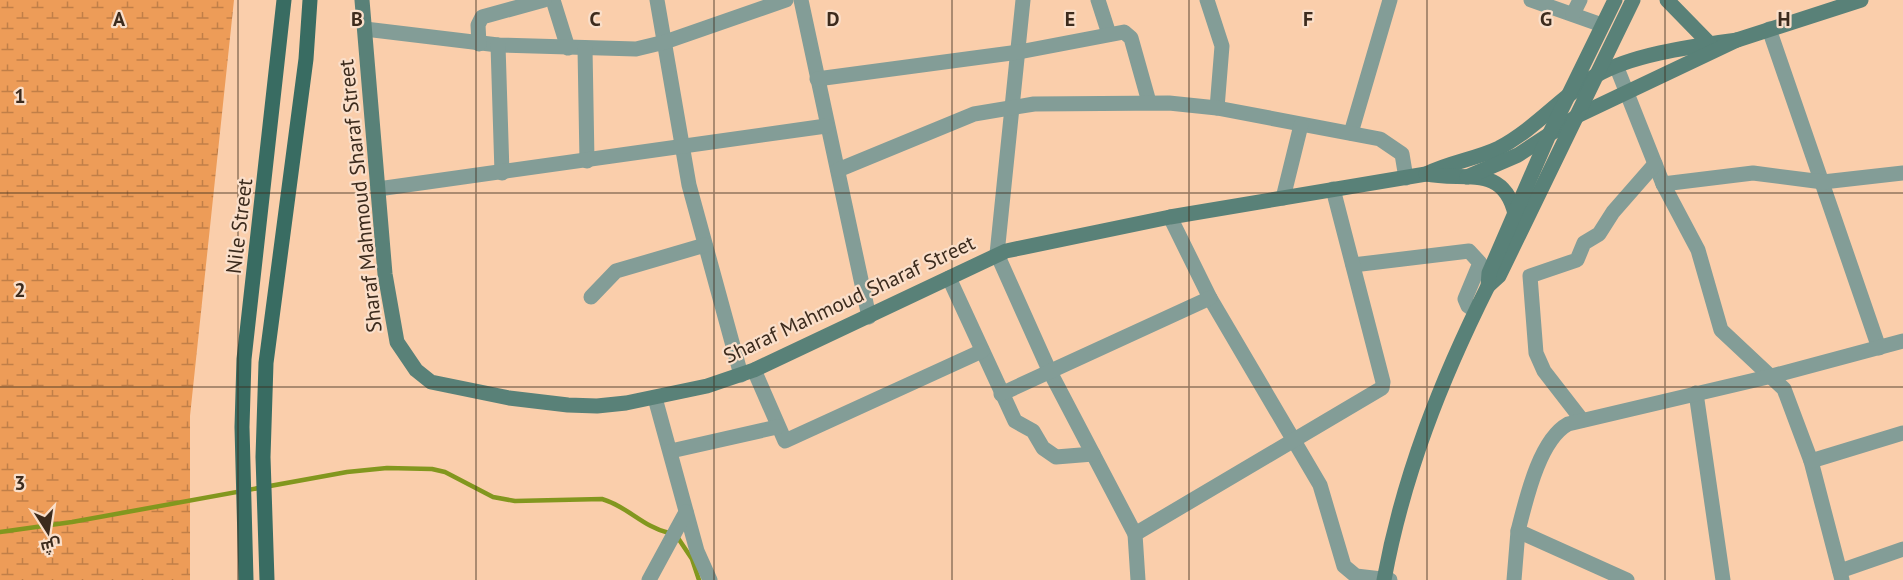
<svg xmlns="http://www.w3.org/2000/svg" width="1903" height="580" viewBox="0 0 1903 580" font-family="'PT Sans',Cairo,sans-serif">
  <style>
    .wetland { fill: url(#wetland-marsh) }
    .lines { fill: none; stroke-linecap: round; stroke-linejoin: round }
    .stream { stroke: #82971e; stroke-width: 4.5 }
    .street { stroke: #839d97; stroke-width: 15 }
    .secondary { stroke: #598178; stroke-width: 15 }
    .primary { stroke: #396c62; stroke-width: 15 }
    .grid { fill: none; stroke: #3c2b1d; stroke-width: 1.5; stroke-opacity: 0.55 }
    .labels { text-anchor: middle; dominant-baseline: central; stroke-width: 4.5; stroke-linejoin: round; paint-order: stroke }
    .street-label { font-size: 21px; fill: #3c2b1d; stroke: #fadfca }
    .grid-label { font-size: 20px; text-anchor: middle; font-weight: bold; fill: #3c2b1d; stroke: #fadfca; stroke-width: 4.5; stroke-linejoin: round; paint-order: stroke }
  </style>
  <defs>
    <pattern id="wetland-marsh" width="20" height="14" patternUnits="userSpaceOnUse" patternTransform="scale(1.5)"><rect width="20" height="14" fill="#ed9c58"/><path d="M1 5h8M5 5V1M11 12h8M15 12V8" fill="none" stroke="#c17f48"/></pattern>
  </defs>
  <rect width="100%" height="100%" fill="#faceab"/>
  <!-- wetland -->
  <polygon class="wetland" points="0,0 234,0 190,416 190,580 0,580"/>
  <g class="lines">
    <!-- stream -->
    <g class="stream">
      <path d="M0 532 72 522 347 472 387 468 432 469 445 472 493 497 515 501 602 499C627 506 643 527 669 533"/>
      <polyline points="678,538 692,559 699,580"/>
    </g>
    <!-- street -->
    <g class="street">
      <polyline points="553,0 568,48"/>
      <polyline points="657,0 689,185 741,375"/>
      <polyline points="801,0 869,317"/>
      <polyline points="1023,0 997,254 1049,370 1135,534"/>
      <polyline points="1098,0 1109,34"/>
      <polyline points="1207,0 1222,46 1217,108"/>
      <polyline points="1531,0 1602,25"/>
      <polyline points="1573,14 1580,0"/>
      <polyline points="365,29 498,45 636,49 665,42 786,0"/>
      <polyline points="1769,29 1879,348"/>
      <polyline points="479,44 478,25 482,17 544,0"/>
      <polyline points="498,45 502,173"/>
      <polyline points="585,48 587,161"/>
      <polyline points="1617,68 1663,184 1698,250 1721,330 1784,389 1811,461 1842,580"/>
      <polyline points="817,79 1019,52 1124,32 1131,38 1149,102"/>
      <polyline points="1351,133 1390,0"/>
      <polyline points="838,170 974,114 1034,104 1169,103 1217,108 1380,139 1402,154 1406,178"/>
      <polyline points="1663,184 1753,173 1823,182 1903,173"/>
      <polyline points="378,189 826,126"/>
      <polyline points="1283,198 1301,125"/>
      <polyline points="1170,217 1210,298 1320,485 1344,566 1356,576 1390,580"/>
      <polyline points="1353,265 1469,251 1480,263 1465,299 1468,306 1475,311"/>
      <polyline points="949,278 1015,421 1033,431 1043,448 1056,457 1093,454"/>
      <polyline points="591,297 616,271 705,245"/>
      <polyline points="754,370 785,441 982,351"/>
      <polyline points="1696,393 1723,580"/>
      <polyline points="1001,394 1210,298"/>
      <polyline points="655,398 697,551 710,580"/>
      <polyline points="1582,420 1544,371 1536,353 1530,276 1577,260 1584,243 1599,234 1613,212 1655,164"/>
      <polyline points="671,451 777,427"/>
      <polyline points="1811,461 1903,433"/>
      <path d="M1518 531C1526 500 1539 440 1568 424L1772 376 1903 341"/>
      <polyline points="1840,571 1903,549"/>
      <polyline points="649,580 686,512"/>
      <polyline points="1138,580 1135,534 1382,388 1383,382 1333,189"/>
      <polyline points="1514,580 1518,531 1627,580"/>
    </g>
    <!-- secondary -->
    <g class="secondary">
      <path d="M362 0 385 274 397 342 416 370 431 382 509 398 568 405 597 406 626 403 707 386 754 370 1006 251 1170 217 1426 174C1450 162 1476 159 1499 148 1535 129 1561 97 1595 76 1632 54 1695 46 1737 40"/>
      <polyline points="1667,0 1710,44"/>
      <path d="M1426 174C1463 182 1503 163 1515 214"/>
      <polyline points="1467,177 1518,155 1579,115 1737,40 1861,0"/>
      <polyline points="1488,286 1499,276 1633,0"/>
      <path d="M1384 580C1403 476 1441 380 1488 286L1489 273 1548 137 1615 0"/>
    </g>
    <!-- primary -->
    <g class="primary">
      <polyline points="246,580 242,427 244,359 284,0"/>
      <polyline points="267,580 263,457 266,363 306,59 310,0"/>
    </g>
  </g>
  <!-- grid -->
  <path class="grid" d="M238 0V580M476 0V580M714 0V580M952 0V580M1189 0V580M1427 0V580M1665 0V580M0 193H1903M0 387H1903"/>
  <g class="labels">
    <!-- street labels -->
    <g class="street-label">
      <text transform="translate(360 196) rotate(-96)">Sharaf Mahmoud Sharaf Street</text>
      <text transform="translate(239 226) rotate(-83)">Nile Street</text>
      <text transform="translate(849 299) rotate(-25)">Sharaf Mahmoud Sharaf Street</text>
    </g>
  </g>
  <g class="grid-label">
    <text x="119" y="26">A</text>
    <text x="357" y="26">B</text>
    <text x="595" y="26">C</text>
    <text x="833" y="26">D</text>
    <text x="1070" y="26">E</text>
    <text x="1308" y="26">F</text>
    <text x="1546" y="26">G</text>
    <text x="1784" y="26">H</text>
    <text x="20" y="103">1</text>
    <text x="20" y="297">2</text>
    <text x="20" y="490">3</text>
  </g>
  <!-- north arrow -->
  <g transform="translate(48 532) rotate(168)" stroke="#fadfca" stroke-width="4.5" paint-order="stroke">
  <path d="M0-4.5L10 22L0 15L-10 22Z" fill="#3c2b1d"/>
  <text y="-9" font-size="16" font-weight="bold" text-anchor="middle" fill="#3c2b1d">ش</text>
  </g>
</svg>
